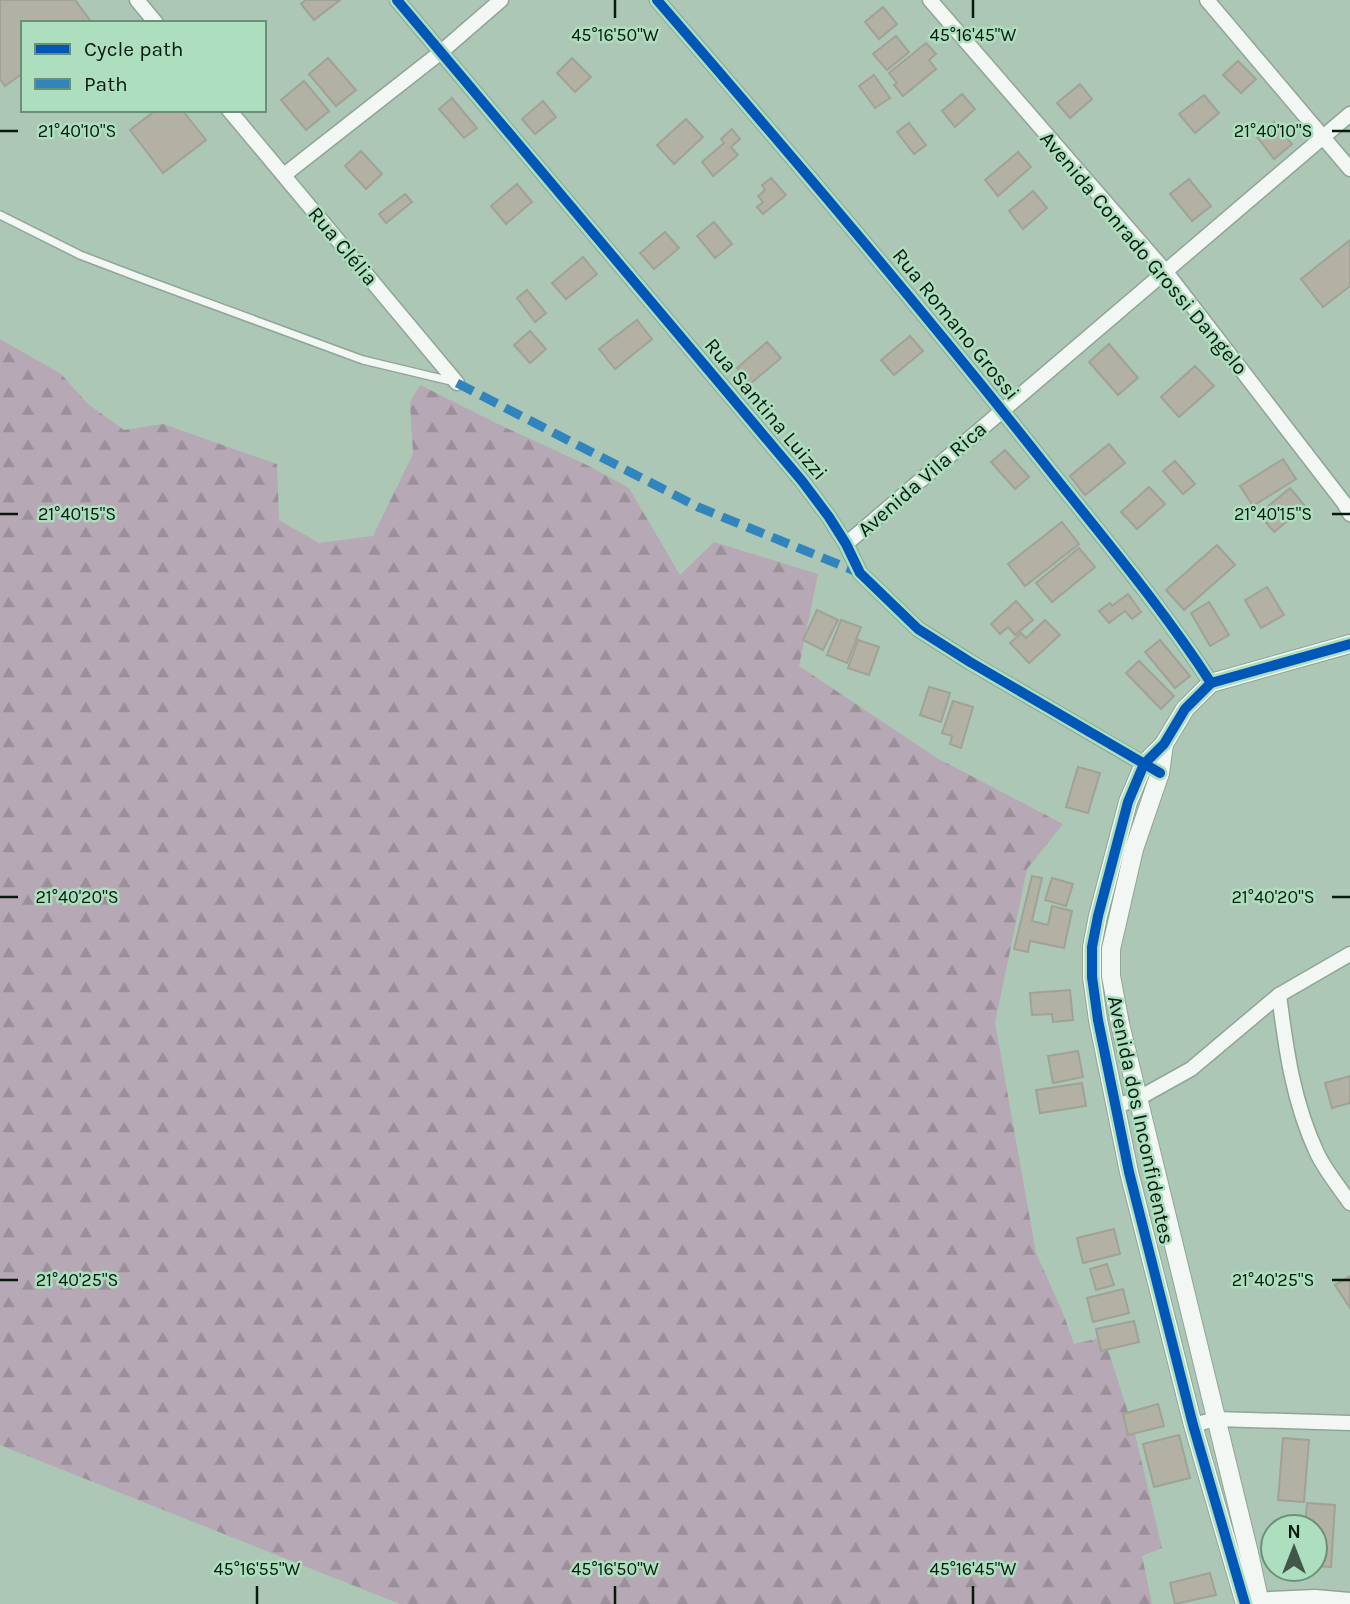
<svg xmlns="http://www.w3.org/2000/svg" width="1350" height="1604" viewBox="0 0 1350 1604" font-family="Karla,sans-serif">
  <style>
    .forest { fill: url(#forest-firs) }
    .building { fill: #b3b0a4; stroke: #a0a297; stroke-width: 2 }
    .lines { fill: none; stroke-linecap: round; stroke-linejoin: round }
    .service-casing { stroke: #90a597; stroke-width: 10 }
    .minor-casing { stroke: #90a597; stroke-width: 17 }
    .tertiary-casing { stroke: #90a597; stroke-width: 20 }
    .service { stroke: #f3f7f4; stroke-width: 7 }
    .minor { stroke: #f3f7f4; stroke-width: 14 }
    .tertiary { stroke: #f3f7f4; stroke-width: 18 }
    .quiet { stroke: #3185bc; stroke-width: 9; stroke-dasharray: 18 9; stroke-linecap: butt }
    .cycleway-casing { stroke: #addfbe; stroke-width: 15 }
    .cycleway { stroke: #0057b8; stroke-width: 10 }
    .ticks { fill: none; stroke: #071a0f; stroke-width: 2.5 }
    .labels { text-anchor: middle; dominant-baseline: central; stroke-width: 5; stroke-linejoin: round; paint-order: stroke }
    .street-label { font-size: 21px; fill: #071a0f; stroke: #addfbe }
    .ticks-label { font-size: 18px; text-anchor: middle; fill: #071a0f; stroke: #addfbe; stroke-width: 5; stroke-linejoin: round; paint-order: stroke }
  </style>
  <defs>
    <pattern id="forest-firs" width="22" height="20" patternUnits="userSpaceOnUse" patternTransform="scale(1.75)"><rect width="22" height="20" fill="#b6a8b4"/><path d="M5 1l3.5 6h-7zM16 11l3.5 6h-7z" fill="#9b909a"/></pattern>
  </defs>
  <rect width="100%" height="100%" fill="#acc7b5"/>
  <!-- forest -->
  <polygon class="forest" points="0,339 61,374 88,404 124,430 163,424 277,464 279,520 319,543 373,536 413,454 410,402 420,385 502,426 589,466 629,488 680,575 714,542 818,574 799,666 937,758 1063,824 1027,869 995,1023 1036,1253 1063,1313 1074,1344 1104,1337 1135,1434 1162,1548 1142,1556 1152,1604 400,1604 0,1445"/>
  <!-- building -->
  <g class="building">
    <polygon points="0,0 75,0 92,23 23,23 23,73 5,86 0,79"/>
    <polygon points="306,0 340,0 314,20 301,4"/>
    <polygon points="883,7 897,24 879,39 865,22"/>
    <polygon points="896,36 909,52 887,70 873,54"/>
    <polygon points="926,43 936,54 929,60 936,69 903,96 894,85 897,83 889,73"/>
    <polygon points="328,58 356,90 336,106 309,74"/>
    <polygon points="572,58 591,77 575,92 557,73"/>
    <polygon points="1238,61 1256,79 1241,93 1223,75"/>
    <polygon points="874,75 890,98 875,108 859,86"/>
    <polygon points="304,81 329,111 306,130 281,100"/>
    <polygon points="1080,84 1092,99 1070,118 1057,103"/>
    <polygon points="962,94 975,109 955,127 942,111"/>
    <polygon points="1204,95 1219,113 1195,133 1179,114"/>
    <polygon points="452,98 477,128 464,138 439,109"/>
    <polygon points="543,101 556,117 535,134 522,119"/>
    <polygon points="156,110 182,110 206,140 163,173 130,130"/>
    <polygon points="686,119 703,137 674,164 657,145"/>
    <polygon points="1274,122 1292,144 1274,159 1257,137"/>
    <polygon points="909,123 926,145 914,154 897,132"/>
    <polygon points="732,129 740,139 731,147 738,155 713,176 702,162 724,143 721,139"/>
    <polygon points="361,151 382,174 366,189 345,166"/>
    <polygon points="1018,152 1031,167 998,196 985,180"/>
    <polygon points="771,178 786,195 763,214 757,207 763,202 758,196 765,190 762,185"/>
    <polygon points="1189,179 1211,206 1192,221 1170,194"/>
    <polygon points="517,184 532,202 506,224 491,206"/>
    <polygon points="1033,191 1047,208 1023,229 1009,211"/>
    <polygon points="405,194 412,202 386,223 379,214"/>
    <polygon points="714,222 732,244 715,258 697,236"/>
    <polygon points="665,232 679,248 654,269 640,253"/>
    <polygon points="1350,240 1350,286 1323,307 1301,279"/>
    <polygon points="583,257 597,274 566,299 552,283"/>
    <polygon points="527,290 546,313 535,322 517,298"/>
    <polygon points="637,320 652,339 615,369 599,349"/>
    <polygon points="530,331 546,349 530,363 514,345"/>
    <polygon points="910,336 923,351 894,375 881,360"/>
    <polygon points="767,342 781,358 750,384 737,368"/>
    <polygon points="1109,344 1138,378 1118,395 1089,362"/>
    <polygon points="1195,366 1214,386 1179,417 1161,397"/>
    <polygon points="1109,444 1125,463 1085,495 1070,476"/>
    <polygon points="1005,450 1029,477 1015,489 991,462"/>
    <polygon points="1283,459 1296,479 1253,506 1240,486"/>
    <polygon points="1175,461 1195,484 1183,494 1163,471"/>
    <polygon points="1149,487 1165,504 1137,529 1121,512"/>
    <polygon points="1290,488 1305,506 1274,532 1259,514"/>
    <polygon points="1062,522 1079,544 1025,586 1008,564"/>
    <polygon points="1217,545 1235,565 1184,610 1166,590"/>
    <polygon points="1079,548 1095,567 1052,602 1036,583"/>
    <polygon points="1267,587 1284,615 1261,628 1245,600"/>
    <polygon points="1128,594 1141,612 1132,619 1125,611 1109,623 1099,611 1110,603 1112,606"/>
    <polygon points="1016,601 1033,620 1015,635 1008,627 1000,634 991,624"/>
    <polygon points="1209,602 1229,635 1210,646 1191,613"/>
    <polygon points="817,610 838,620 823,650 803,640"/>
    <polygon points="841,620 861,627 847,663 827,655"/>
    <polygon points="1045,620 1060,635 1029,663 1010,643 1021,633 1026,638"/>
    <polygon points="858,640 879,647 869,675 848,668"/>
    <polygon points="1160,640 1190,676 1175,688 1145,652"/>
    <polygon points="1139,661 1174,696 1161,709 1126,673"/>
    <polygon points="929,687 950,693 941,722 920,715"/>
    <polygon points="953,701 973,707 961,748 950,744 952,736 942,733"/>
    <polygon points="1078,767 1100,773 1088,813 1066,807"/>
    <polygon points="1032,876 1042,878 1032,921 1048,925 1052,906 1072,911 1064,948 1030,941 1028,952 1014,949"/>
    <polygon points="1052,878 1073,884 1066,906 1045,900"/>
    <polygon points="1070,990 1073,1020 1053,1022 1052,1014 1032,1015 1030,993"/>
    <polygon points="1078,1051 1083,1077 1053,1083 1048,1056"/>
    <polygon points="1350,1076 1350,1103 1332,1108 1325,1083"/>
    <polygon points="1082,1083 1086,1106 1040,1113 1036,1090"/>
    <polygon points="1114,1229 1120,1254 1083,1263 1077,1238"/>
    <polygon points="1107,1264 1114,1285 1096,1290 1090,1269"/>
    <polygon points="1350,1276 1350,1308 1335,1285"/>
    <polygon points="1123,1289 1129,1313 1093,1322 1087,1298"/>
    <polygon points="1134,1321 1139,1342 1101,1351 1096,1329"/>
    <polygon points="1158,1404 1164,1426 1128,1435 1123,1414"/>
    <polygon points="1179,1435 1190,1478 1154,1487 1143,1444"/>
    <polygon points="1283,1438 1309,1440 1304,1502 1278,1500"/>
    <polygon points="1307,1503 1335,1505 1331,1567 1315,1566 1315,1527 1305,1527"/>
    <polygon points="1210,1573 1216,1595 1175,1604 1170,1583"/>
  </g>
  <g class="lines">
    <!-- service casing -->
    <g class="service-casing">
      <polyline id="service" points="0,215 80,255 143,279 363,360 455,382"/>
    </g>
    <!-- minor casing -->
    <g class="minor-casing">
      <g id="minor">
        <polyline points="137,0 156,23"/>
        <polyline points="397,0 802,481 829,517 846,544 860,573 918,629 970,662 1151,768"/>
        <path d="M657 0C791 155 924 311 1051 472 1106 541 1163 609 1211 683"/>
        <polyline points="930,0 1166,272 1344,503 1350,514"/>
        <polyline points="1207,0 1350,169"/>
        <polyline points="229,110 457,383"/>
        <polyline points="284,175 441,52 501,0"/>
        <polyline points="846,544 1350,114"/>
        <path d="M1279 995C1286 1049 1293 1102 1317 1153 1325 1170 1339 1187 1350 1203"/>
        <polyline points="1114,1107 1139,1098 1191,1069 1279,995 1350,954"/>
        <polyline points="1193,1425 1216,1419 1350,1423"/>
        <polyline points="1251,1600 1315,1597 1350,1600"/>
      </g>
    </g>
    <!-- tertiary casing -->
    <g class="tertiary-casing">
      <g id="tertiary">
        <polyline points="1164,744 1160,773 1134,849 1111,949 1111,976 1120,1024 1249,1553 1259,1599 1257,1604"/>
        <polyline points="1245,1604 1193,1425 1129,1172 1098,1020 1092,977 1092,947 1098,916 1128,802 1144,764 1164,744 1185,709 1211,683 1350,644"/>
      </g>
    </g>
    <!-- service -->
    <use href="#service" class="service"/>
    <!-- minor -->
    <use href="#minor" class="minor"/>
    <!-- tertiary -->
    <use href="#tertiary" class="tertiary"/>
    <!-- quiet -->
    <polyline class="quiet" points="457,383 698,507 860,573"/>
    <!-- cycleway casing -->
    <g class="cycleway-casing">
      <g id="cycleway">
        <polyline points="397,0 802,481 829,517 846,544 860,573 918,629 970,662 1160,773"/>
        <path d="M657 0C791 155 924 311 1051 472 1106 541 1163 609 1211 683"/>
        <polyline points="1245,1604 1193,1425 1129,1172 1098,1020 1092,977 1092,947 1098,916 1128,802 1144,764 1164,744 1185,709 1211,683 1350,644"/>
      </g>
    </g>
    <!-- cycleway -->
    <use href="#cycleway" class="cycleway"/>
  </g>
  <!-- ticks -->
  <path class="ticks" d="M615 0V18M973 0V18M0 131H18M1332 131H1350M0 514H18M1332 514H1350M0 897H18M1332 897H1350M0 1280H18M1332 1280H1350M257 1586V1604M615 1586V1604M973 1586V1604"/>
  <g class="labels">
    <!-- street labels -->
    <g class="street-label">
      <text transform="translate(343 246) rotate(50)">Rua Clélia</text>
      <text transform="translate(1144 253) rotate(50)">Avenida Conrado Grossi Dangelo</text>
      <text transform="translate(956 324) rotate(51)">Rua Romano Grossi</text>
      <text transform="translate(766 409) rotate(50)">Rua Santina Luizzi</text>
      <text transform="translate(922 479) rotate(-41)">Avenida Vila Rica</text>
      <text transform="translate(1141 1120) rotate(78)">Avenida dos Inconfidentes</text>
    </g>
  </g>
  <g class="ticks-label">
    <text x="615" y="41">45°16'50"W</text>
    <text x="973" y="41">45°16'45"W</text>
    <text x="77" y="137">21°40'10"S</text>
    <text x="1273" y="137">21°40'10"S</text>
    <text x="77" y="520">21°40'15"S</text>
    <text x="1273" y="520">21°40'15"S</text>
    <text x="77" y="903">21°40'20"S</text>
    <text x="1273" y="903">21°40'20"S</text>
    <text x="77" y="1286">21°40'25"S</text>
    <text x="1273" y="1286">21°40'25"S</text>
    <text x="257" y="1575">45°16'55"W</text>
    <text x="615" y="1575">45°16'50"W</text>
    <text x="973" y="1575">45°16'45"W</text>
  </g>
  <!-- legend -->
  <rect x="21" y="21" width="245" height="91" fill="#addfbe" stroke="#6b9078" stroke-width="2"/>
  <rect x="35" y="44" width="35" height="10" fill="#0057b8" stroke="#6b9078" stroke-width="2"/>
  <text x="84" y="56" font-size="21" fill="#071a0f">Cycle path</text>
  <rect x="35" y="79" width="35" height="10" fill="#3185bc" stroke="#6b9078" stroke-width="2"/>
  <text x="84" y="91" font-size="21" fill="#071a0f">Path</text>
  <!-- north arrow -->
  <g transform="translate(1294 1548)"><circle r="33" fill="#addfbe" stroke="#6b9078" stroke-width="2"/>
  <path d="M0-5L12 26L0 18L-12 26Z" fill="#415749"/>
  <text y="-10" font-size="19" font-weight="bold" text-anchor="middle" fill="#071a0f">N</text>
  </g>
</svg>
